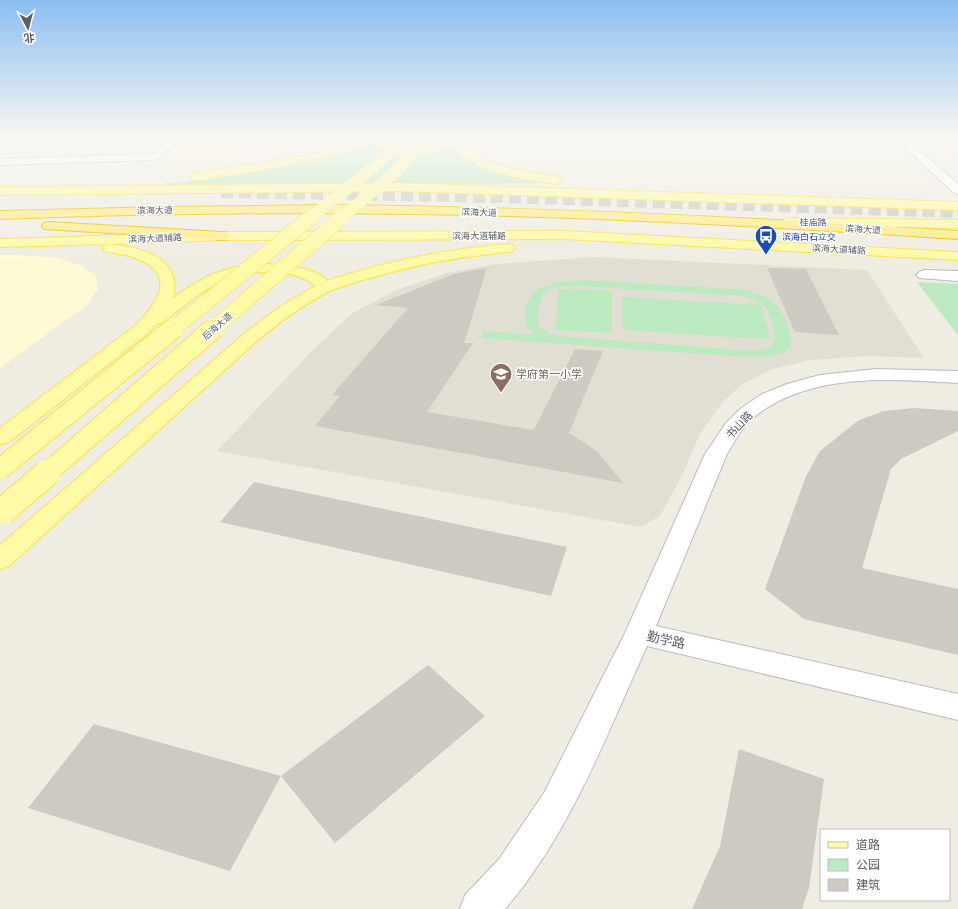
<svg xmlns="http://www.w3.org/2000/svg" width="958" height="909" viewBox="0 0 958 909" font-family="'Public Sans','Noto Sans SC',sans-serif">
  <style>
    .commercial { fill: #fffad6 }
    .education { fill: #e1dfd2 }
    .green { fill: #bbe9c0; fill-rule: evenodd }
    .building { fill: #cccac1 }
    .lines { fill: none; stroke-linecap: round; stroke-linejoin: round }
    .highway-tunnel { stroke: #cac9c2; stroke-width: 12; stroke-dasharray: 12 6; stroke-linecap: butt }
    .minor-casing { stroke: #babbc2; stroke-width: 2 }
    .major-casing { stroke: #ffdf4a; stroke-width: 2 }
    .highway-casing { stroke: #f0be00; stroke-width: 2 }
    .minor { fill: #fff; fill-rule: evenodd }
    .major { fill: #fffaa6; fill-rule: evenodd }
    .highway { fill: #ffed88; fill-rule: evenodd }
    .major-bridge-far3-casing { stroke: #ffdf4a; stroke-width: 12; stroke-linecap: butt }
    .major-bridge-far2-casing { stroke: #ffdf4a; stroke-width: 16; stroke-linecap: butt }
    .major-bridge-far1-casing { stroke: #ffdf4a; stroke-width: 22; stroke-linecap: butt }
    .major-bridge-casing { stroke: #ffdf4a; stroke-width: 28; stroke-linecap: butt }
    .major-bridge-far3 { stroke: #fffaa6; stroke-width: 12 }
    .major-bridge-far2 { stroke: #fffaa6; stroke-width: 15 }
    .major-bridge-far1 { stroke: #fffaa6; stroke-width: 20 }
    .major-bridge { stroke: #fffaa6; stroke-width: 26 }
    .labels { text-anchor: middle; dominant-baseline: central; stroke-width: 3; stroke-linejoin: round; paint-order: stroke }
    .far-street-label { font-size: 9px; fill: #5a5d64; stroke: #fff }
    .far-transit-label { font-size: 9px; fill: #164399; stroke: #fff; text-anchor: start }
    .education-label { font-size: 11px; fill: #785e54; stroke: #fff; text-anchor: start }
    .street-label { font-size: 11px; fill: #5a5d64; stroke: #fff }
    .near-street-label { font-size: 13px; fill: #5a5d64; stroke: #fff }
  </style>
  <rect width="100%" height="100%" fill="#efede2"/>
  <!-- commercial -->
  <g class="commercial">
    <polygon points="195,135 335,135 321,139 271,151 169,158"/>
    <polygon points="932,135 958,135 958,156"/>
    <polygon points="0,255 16,255 58,258 82,266 96,277 98,289 87,305 0,368"/>
  </g>
  <!-- education -->
  <polygon class="education" points="593,257 867,270 924,358 866,356 812,360 772,369 741,385 721,404 699,436 683,474 660,516 641,527 217,451 309,354 351,314 394,291 446,273 496,264"/>
  <!-- green -->
  <g class="green">
    <path d="M371 144C395 159 427 154 453 147 475 169 529 178 559 183L144 186C221 178 297 169 371 144Z"/>
    <path d="M583 280 746 290C756 293 766 296 774 303 782 310 797 339 789 348 781 358 756 357 744 357L482 338 483 331 537 335C529 330 525 327 525 316 526 282 556 283 583 280ZM580 286 745 296C753 299 761 302 766 308 771 315 779 341 772 346 764 351 750 350 741 350L557 336C551 334 542 331 539 325 535 317 539 297 546 292 555 286 569 286 580 286Z"/>
    <polygon points="917,282 958,284 958,335"/>
    <polygon points="559,289 612,291 612,333 555,330"/>
    <polygon points="622,297 761,305 770,339 623,330"/>
  </g>
  <!-- building -->
  <g class="building">
    <polygon points="487,268 464,343 473,343 427,412 534,430 575,349 603,351 569,433 597,451 623,483 315,426 340,396 332,395 408,308 376,305 454,274"/>
    <polygon points="767,268 806,269 839,335 795,332"/>
    <polygon points="914,408 958,411 958,431 901,459 891,469 862,568 958,589 958,655 804,619 765,589 806,476 820,451 859,420 884,411"/>
    <polygon points="254,482 567,547 551,596 220,522"/>
    <polygon points="428,665 485,716 335,843 281,776"/>
    <polygon points="94,724 281,776 230,871 28,808"/>
    <polygon points="739,749 824,779 809,888 802,909 692,909 720,846"/>
  </g>
  <g class="lines">
    <!-- highway-tunnel -->
    <polyline class="highway-tunnel" points="221,192 504,197 958,212"/>
    <!-- minor casing -->
    <g class="minor-casing">
      <g id="minor">
        <polygon points="174,135 185,135 158,159 154,160 0,165 0,159 151,154"/>
        <polygon points="892,135 902,135 958,184 958,194 954,193"/>
        <polygon points="924,270 958,271 958,281 919,278 916,275 919,272"/>
        <path d="M876 369 958 371V383C890 379 811 372 754 417 742 427 735 441 727 454L656 626 958 694V720L647 646C606 736 570 834 505 909H460L465 895 499 859 544 793 625 633 705 454 726 423 740 409 762 394 787 384 820 375Z"/>
      </g>
    </g>
    <!-- major casing -->
    <g class="major-casing">
      <g id="major">
        <path d="M373 135H386L383 141 385 144C406 151 431 152 448 135H458L457 136C481 170 523 169 559 177L561 180 559 183 555 184C521 178 472 174 451 143 437 158 384 161 373 142 315 164 257 170 196 181L192 179 190 177 192 175 196 173 310 155 337 148Z"/>
        <polygon points="399,183 958,202 958,210 399,191 0,195 0,187"/>
        <polygon points="789,218 958,220 958,228 784,225 782,222 784,219"/>
        <path d="M565 231 958 252V260L565 239 223 240 109 244C141 248 183 256 173 298 212 269 246 258 294 267 307 269 319 271 327 281 386 261 446 249 508 244L513 245 515 248 513 251 508 252C461 257 416 264 371 278 356 282 341 286 328 292 302 305 280 322 258 340L9 566 0 569V545L245 333 281 306 315 286C306 277 293 275 281 273 226 267 202 292 162 323L156 324 148 333 8 443 0 444V428L136 325C157 303 178 275 137 259 126 254 115 254 104 251L102 248 104 245 109 244 0 247V239L223 232Z"/>
      </g>
    </g>
    <!-- highway casing -->
    <g class="highway-casing">
      <g id="highway">
        <path d="M328 205C538 207 748 217 958 231V239C774 227 589 216 405 214 270 212 135 214 0 219V211L164 207Z"/>
        <polygon points="49,222 223,232 228,233 230,236 228,239 223,240 44,229 42,226 44,223"/>
      </g>
    </g>
    <!-- minor -->
    <use href="#minor" class="minor"/>
    <!-- major -->
    <use href="#major" class="major"/>
    <!-- highway -->
    <use href="#highway" class="highway"/>
    <!-- major-bridge-far3 casing -->
    <g class="major-bridge-far3-casing">
      <g id="major-bridge-far3">
        <polyline points="309,219 375,166 407,135"/>
        <polyline points="340,219 396,171 429,135"/>
      </g>
    </g>
    <!-- major-bridge-far2 casing -->
    <g class="major-bridge-far2-casing">
      <g id="major-bridge-far2">
        <polyline points="173,329 310,218"/>
        <polyline points="213,329 341,218"/>
      </g>
    </g>
    <!-- major-bridge-far1 casing -->
    <g class="major-bridge-far1-casing">
      <g id="major-bridge-far1">
        <polyline points="0,469 174,328"/>
        <polyline points="46,474 214,328"/>
      </g>
    </g>
    <!-- major-bridge casing -->
    <g class="major-bridge-casing">
      <polyline id="major-bridge" points="3,511 47,473"/>
    </g>
    <!-- major-bridge-far3 -->
    <use href="#major-bridge-far3" class="major-bridge-far3"/>
    <!-- major-bridge-far2 -->
    <use href="#major-bridge-far2" class="major-bridge-far2"/>
    <!-- major-bridge-far1 -->
    <use href="#major-bridge-far1" class="major-bridge-far1"/>
    <!-- major-bridge -->
    <use href="#major-bridge" class="major-bridge"/>
  </g>
  <!-- sky -->
  <linearGradient id="sky" x2="0" y2="1"><stop stop-color="#8bbef1"/><stop offset="0.52" stop-color="#f8f7f2"/><stop offset="1" stop-color="#f8f7f2" stop-opacity="0"/></linearGradient>
  <rect width="958" height="262" fill="url(#sky)"/>
  <!-- icons -->
  <defs>
    <g id="bus-pin" transform="scale(1.15)"><path d="M0 17L-7.5 6A9.5 9.5 0 1 1 7.5 6Z" fill="#1a4fb4" stroke="#fff"/><path d="M-5-6H5V4H4V6H2V4H-2V6H-4V4H-5ZM-3.5-4V0h7V-4ZM-3.5 1.2v1.5H-2V1.2ZM2 1.2v1.5H3.5V1.2Z" fill="#fff"/></g>
    <g id="school-pin" transform="scale(1.15)"><path d="M0 17L-7.5 6A9.5 9.5 0 1 1 7.5 6Z" fill="#8d6e63" stroke="#fff"/><path d="M0-5L7-2L0 1L-7-2ZM-4 1L0 2.5L4 1V4Q0 6-4 4Z" fill="#fff"/></g>
  </defs>
  <g fill-rule="evenodd">
    <use href="#bus-pin" x="766" y="236"/>
    <use href="#school-pin" x="501" y="374"/>
  </g>
  <g class="labels">
    <!-- far-street labels -->
    <g class="far-street-label">
      <text transform="translate(155 210) rotate(-1)">滨海大道</text>
      <text transform="translate(479 212) rotate(2)">滨海大道</text>
      <text transform="translate(813 222) rotate(1)">桂庙路</text>
      <text transform="translate(863 229) rotate(3)">滨海大道</text>
      <text x="479" y="235">滨海大道辅路</text>
      <text transform="translate(155 238) rotate(-2)">滨海大道辅路</text>
      <text transform="translate(839 249) rotate(3)">滨海大道辅路</text>
      <text transform="translate(217 326) rotate(-41)">后海大道</text>
    </g>
    <!-- far-transit labels -->
    <g class="far-transit-label">
      <text x="782" y="236">滨海白石立交</text>
    </g>
    <!-- education labels -->
    <g class="education-label">
      <text x="516" y="374">学府第一小学</text>
    </g>
    <!-- street labels -->
    <g class="street-label">
      <text transform="translate(739 425) rotate(-47)">书山路</text>
    </g>
    <!-- near-street labels -->
    <g class="near-street-label">
      <text transform="translate(666 640) rotate(13)">勤学路</text>
    </g>
  </g>
  <!-- legend -->
  <rect x="820" y="829" width="130" height="72" fill="#ffffff" stroke="#bdbec1"/>
  <rect x="828" y="842" width="20" height="6" fill="#fffaa6" stroke="#bdbec1"/>
  <text x="856" y="849" font-size="12" fill="#5a5d64">道路</text>
  <rect x="828" y="859" width="20" height="12" fill="#bbe9c0" stroke="#bdbec1"/>
  <text x="856" y="869" font-size="12" fill="#5a5d64">公园</text>
  <rect x="828" y="879" width="20" height="12" fill="#cccac1" stroke="#bdbec1"/>
  <text x="856" y="889" font-size="12" fill="#5a5d64">建筑</text>
  <!-- north arrow -->
  <g transform="translate(28 28) rotate(173)" stroke="#ffffff" stroke-width="3" paint-order="stroke">
  <path d="M0-3L7 15L0 10L-7 15Z" fill="#5a5d64"/>
  <text y="-6" font-size="11" font-weight="bold" text-anchor="middle" fill="#5a5d64">北</text>
  </g>
</svg>
